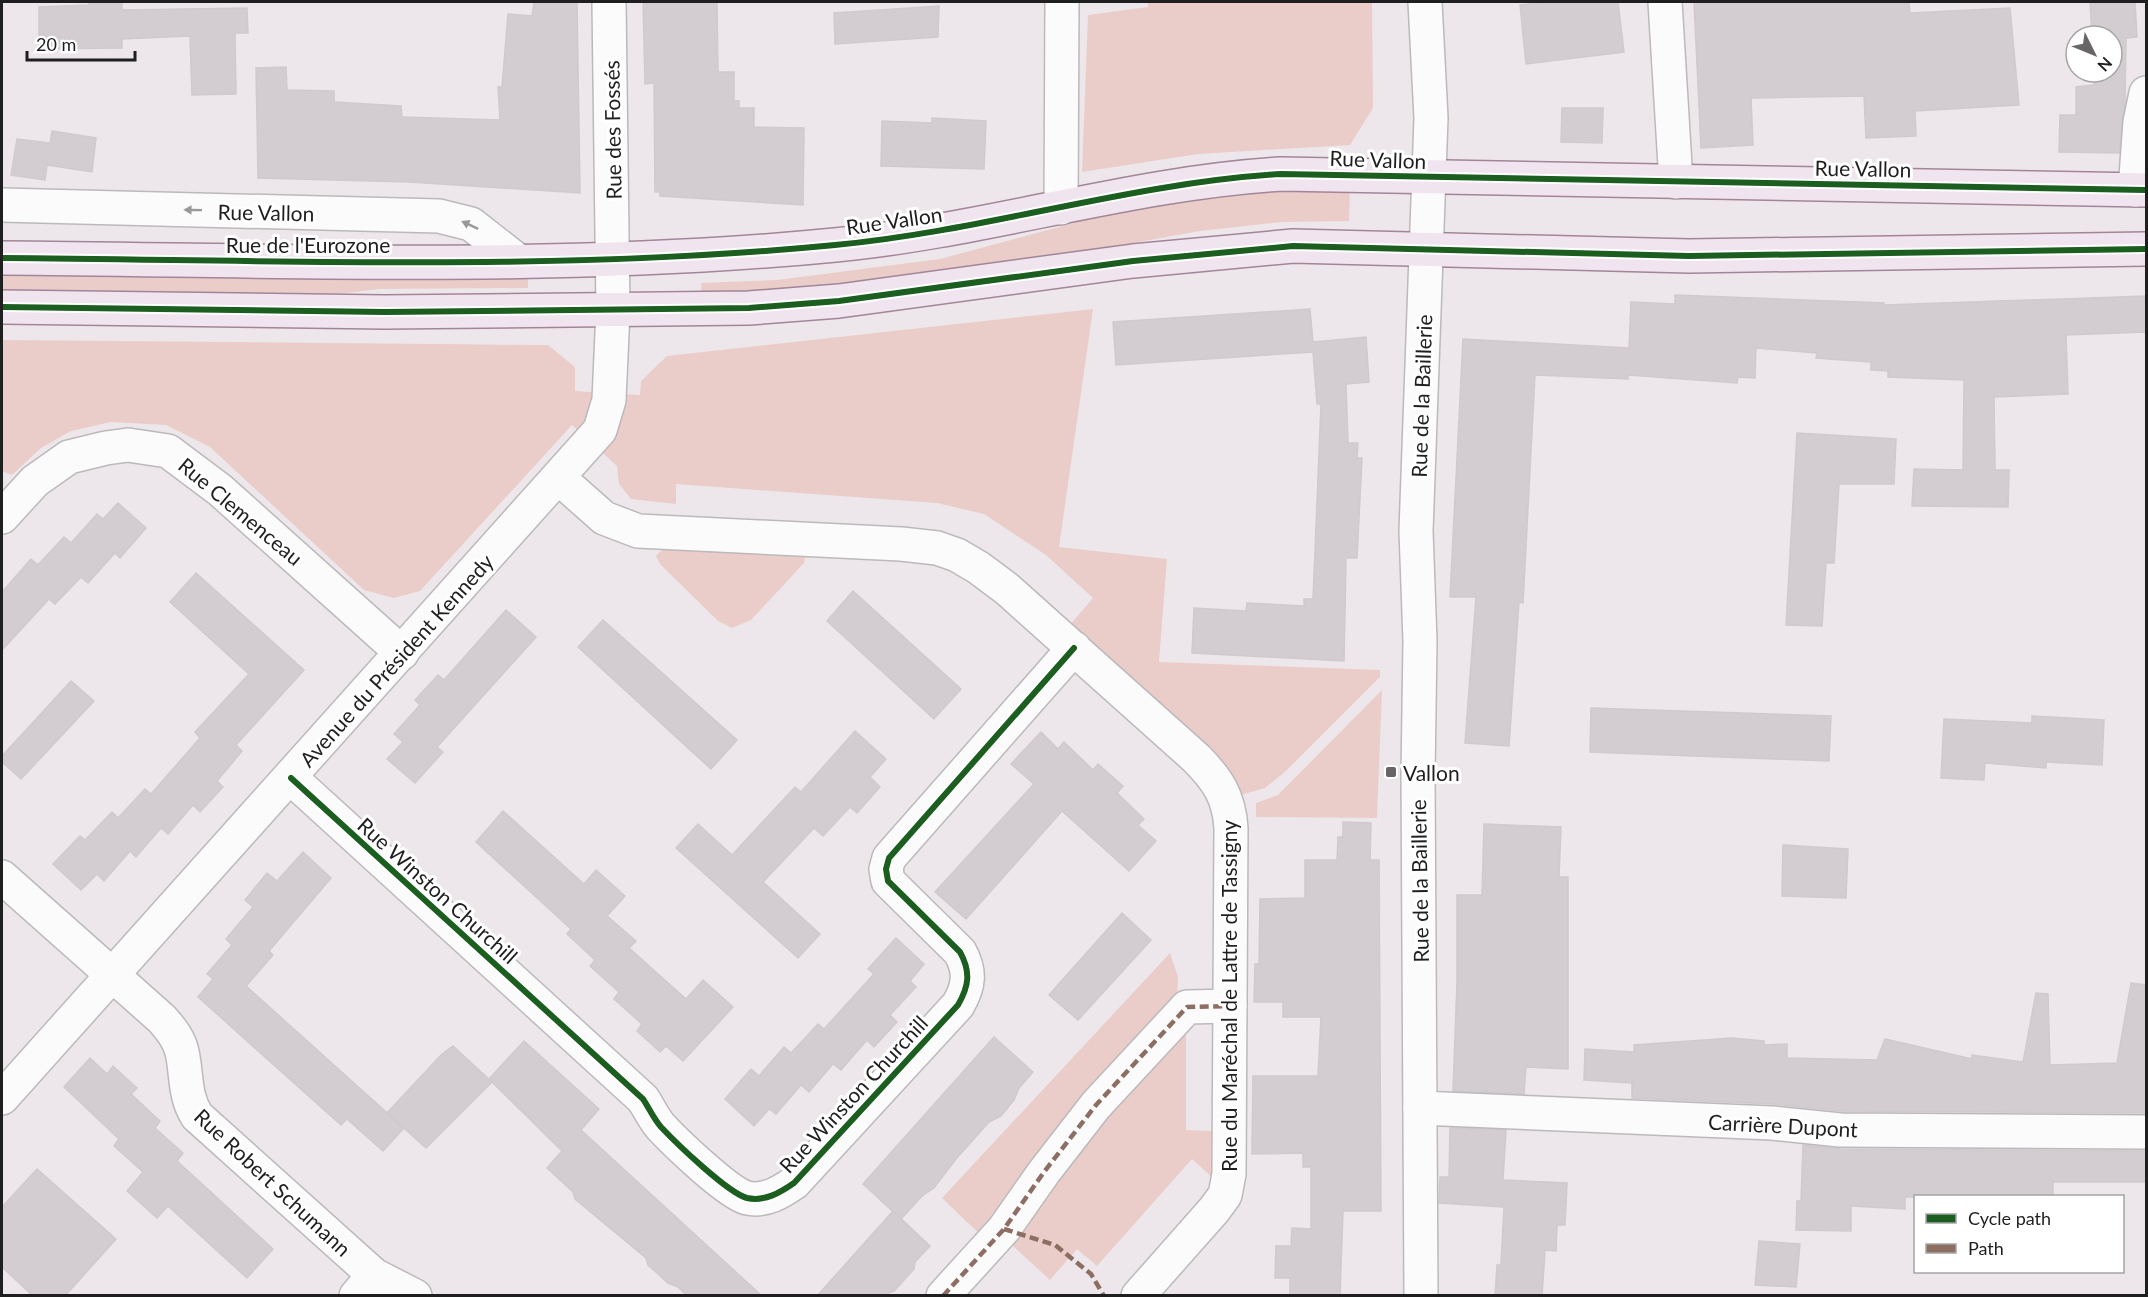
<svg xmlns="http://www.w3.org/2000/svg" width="2148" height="1297" viewBox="0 0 2148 1297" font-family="Lato,sans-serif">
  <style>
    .grass { fill: #eacdc9 }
    .building { fill: #d3cdd1; stroke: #d0c9ce; stroke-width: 1.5 }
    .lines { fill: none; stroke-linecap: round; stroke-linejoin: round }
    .minor-casing { stroke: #bcb9bb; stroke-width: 36 }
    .major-casing { stroke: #a28598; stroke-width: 36 }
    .minor { stroke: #fcfbfc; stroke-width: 33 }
    .major { stroke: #f0e4ee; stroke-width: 33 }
    .quiet { stroke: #8d6e63; stroke-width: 4.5; stroke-dasharray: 9 4.5; stroke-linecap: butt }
    .cycleway-casing { stroke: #fff; stroke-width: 10 }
    .cycleway { stroke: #1b5e20; stroke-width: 6 }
    .oneway { fill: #999899 }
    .poi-dot { fill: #676566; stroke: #fff; stroke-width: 2 }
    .labels { text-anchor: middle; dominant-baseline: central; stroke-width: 6; stroke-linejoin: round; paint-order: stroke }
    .street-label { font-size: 21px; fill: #1f1f1f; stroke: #fff }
    .poi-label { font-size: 21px; fill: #1f1f1f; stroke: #fff; text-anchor: start }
  </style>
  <rect width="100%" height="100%" fill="#ede7eb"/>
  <!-- grass -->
  <g class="grass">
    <polygon points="1148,2 1372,2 1373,108 1350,145 1198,154 1082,172 1088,15 1148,7"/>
    <polygon points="1350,186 1349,221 1282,222 1200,231 993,268 702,301 701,283 777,280 940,259 1178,195"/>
    <polygon points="2,270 528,271 528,288 379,289 296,299 2,300"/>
    <polygon points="1093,309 1059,547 1167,559 1159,662 1380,670 1380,677 1287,770 1265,788 1241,795 1230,776 1069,626 1093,598 1046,555 984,514 937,503 676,484 676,504 631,499 619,484 617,466 572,425 420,591 394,598 364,590 210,447 166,425 111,422 71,431 41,448 12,475 2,471 2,340 548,345 575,367 575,391 640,395 641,381 667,356"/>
    <polygon points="667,545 802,554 805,557 804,563 751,620 732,628 718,621 660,564 656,556"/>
    <polygon points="1382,690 1377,818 1256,817 1256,803 1278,795"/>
    <polygon points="1170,953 1178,977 1177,1003 987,1241 942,1198"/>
    <polygon points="1186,1031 1186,1130 1212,1131 1213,1178 1192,1159 1097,1266 1077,1249 1050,1280 1012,1245 1049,1176"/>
  </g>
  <!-- building -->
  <g class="building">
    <polygon points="89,2 122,2 122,10 247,8 248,33 235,33 236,94 192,95 190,36 122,39 122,48 39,49 39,7 89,5"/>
    <polygon points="534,2 577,2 580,193 409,182 258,178 256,68 286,67 287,90 334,91 334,102 401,106 402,117 500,120 498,87 502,87 508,14 532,16"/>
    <polygon points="643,2 717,2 718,72 734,72 734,101 739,101 739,108 754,108 754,127 804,128 803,205 660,196 660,192 655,192 654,83 645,84"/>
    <polygon points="1548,2 1618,2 1624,52 1526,64 1520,5"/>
    <polygon points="1694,2 1909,2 1910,13 2010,8 2019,105 1915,111 1916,136 1866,138 1864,96 1751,98 1753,145 1701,148"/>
    <polygon points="2090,2 2135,2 2137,37 2126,38 2125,102 2119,153 2059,152 2060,115 2076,115 2076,87 2094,85 2094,72 2112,72 2112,36 2092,36"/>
    <polygon points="939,6 938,37 835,44 834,13"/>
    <polygon points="1562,108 1603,108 1602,143 1561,142"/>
    <polygon points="932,118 986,121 984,169 881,166 882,121 932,123"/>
    <polygon points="52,131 96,138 92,172 47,165 45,180 11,175 17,139 50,143"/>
    <polygon points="1675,295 1884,303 1884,305 2146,296 2146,332 2066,335 2068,394 1994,397 1995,470 2009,470 2008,507 1912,506 1914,469 1963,470 1964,380 1888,377 1888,371 1871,370 1871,362 1816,358 1817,353 1756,348 1755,378 1738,377 1737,383 1628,375 1628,379 1535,375 1523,603 1519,602 1509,746 1465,743 1476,597 1450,597 1463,339 1629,348 1631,302 1675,304"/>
    <polygon points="1310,309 1313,342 1366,337 1369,382 1346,384 1348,443 1358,443 1357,458 1362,458 1357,558 1346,558 1344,661 1192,653 1194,608 1246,611 1247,603 1304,606 1304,599 1313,599 1321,404 1317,404 1313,352 1116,365 1113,322"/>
    <polygon points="1797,433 1896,439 1894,484 1839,484 1834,563 1826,563 1822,626 1786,625"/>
    <polygon points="118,503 146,528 120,558 115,553 88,583 81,577 55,604 49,599 2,650 2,592 31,559 38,565 64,537 71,543 97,514 103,519"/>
    <polygon points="196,573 304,670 236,745 242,751 217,781 223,787 200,812 193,805 168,834 161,828 136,857 130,851 104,881 97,874 81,890 53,864 80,836 85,840 112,812 118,818 145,789 151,794 200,738 195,732 249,674 170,602"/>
    <polygon points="853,591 961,689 934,719 827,621"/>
    <polygon points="506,610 536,637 437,747 443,752 415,783 387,759 403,742 394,734 420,705 415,700 438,675 444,680"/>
    <polygon points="603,620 737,740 711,769 578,647"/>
    <polygon points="71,681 94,701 21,779 2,762 2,756"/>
    <polygon points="1591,708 1831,716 1829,761 1590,752"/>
    <polygon points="2032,716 2104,720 2102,765 2046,762 2046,768 1985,763 1984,780 1941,778 1944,719 2032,723"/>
    <polygon points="855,731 886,759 870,777 880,787 857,813 850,807 823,836 814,828 763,882 820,934 798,958 676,848 698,824 732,855 795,787 801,792"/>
    <polygon points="1041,732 1058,749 1064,742 1093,770 1098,764 1123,786 1117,793 1144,819 1138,825 1156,841 1129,871 1062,811 966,919 935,892 1034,784 1011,764"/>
    <polygon points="503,811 584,884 596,870 625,896 607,916 636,941 629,948 686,999 703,980 733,1007 683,1061 666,1046 660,1052 637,1031 642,1024 614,999 619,992 590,966 595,960 567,934 571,929 476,842"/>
    <polygon points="1343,822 1371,823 1370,860 1379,860 1381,1211 1343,1211 1340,1296 1290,1296 1290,1278 1275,1278 1276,1246 1291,1246 1292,1228 1311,1229 1311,1167 1303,1167 1303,1153 1252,1154 1253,1076 1318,1076 1321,1017 1283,1017 1283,1002 1254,1002 1255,964 1259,964 1260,899 1305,898 1305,860 1337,860 1338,837 1343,837"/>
    <polygon points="1484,824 1561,827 1559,877 1568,877 1568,1069 1526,1067 1524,1094 1453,1091 1457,981 1457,895 1482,895"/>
    <polygon points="1783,845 1848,849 1846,898 1782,896"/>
    <polygon points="303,852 331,878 269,951 273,955 246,986 404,1128 383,1151 347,1119 341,1125 198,997 213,979 207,974 232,945 226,939 253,907 245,900 267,873 277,881"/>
    <polygon points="1122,913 1151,940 1078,1020 1049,995"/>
    <polygon points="896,938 924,964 910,981 916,987 890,1015 897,1022 874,1047 867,1040 841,1070 833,1064 809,1092 801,1085 776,1114 769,1109 754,1126 725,1099 751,1069 759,1076 784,1047 791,1053 818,1024 824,1029 874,974 868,969"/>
    <polygon points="2131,983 2146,985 2146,1113 1841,1111 1773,1104 1632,1098 1632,1083 1584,1080 1585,1049 1634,1052 1634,1045 1732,1038 1764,1041 1764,1045 1787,1044 1787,1058 1877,1060 1885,1039 1972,1059 1972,1055 2023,1062 2036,993 2048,994 2050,1065 2117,1063"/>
    <polygon points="994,1037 1033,1072 1019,1088 1014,1100 1001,1116 989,1122 956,1159 934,1188 923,1195 901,1219 863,1184"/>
    <polygon points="524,1041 599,1109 581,1130 762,1296 687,1296 678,1287 668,1283 648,1265 646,1258 575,1199 573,1192 547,1168 562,1151 489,1079"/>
    <polygon points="453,1046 492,1082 426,1148 387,1113 442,1054"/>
    <polygon points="90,1058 107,1074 113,1066 137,1088 131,1094 160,1121 155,1128 183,1153 177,1161 273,1249 247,1278 168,1206 157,1218 127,1191 143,1172 114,1146 119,1139 64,1087"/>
    <polygon points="1450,1128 1506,1130 1503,1180 1567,1183 1565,1225 1557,1225 1556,1251 1545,1250 1542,1296 1495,1296 1497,1265 1501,1265 1504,1207 1439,1203 1440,1177 1449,1177"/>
    <polygon points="1803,1145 1840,1149 2146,1151 2146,1182 2053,1182 2053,1197 1905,1197 1905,1209 1851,1206 1851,1231 1796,1230 1797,1201 1801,1201"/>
    <polygon points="37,1169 116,1239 65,1296 33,1296 2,1267 2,1207"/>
    <polygon points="893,1211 930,1246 915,1262 914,1269 894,1291 881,1296 817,1296"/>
    <polygon points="1759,1241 1800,1244 1796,1287 1755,1285"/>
  </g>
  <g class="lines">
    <!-- minor casing -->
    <g class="minor-casing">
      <g id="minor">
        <polyline points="1665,2 1676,182"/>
        <polyline points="2135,190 2140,122 2146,93"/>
        <polyline points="2,205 439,216 471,224 517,260"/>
        <polyline points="1061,208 1062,2"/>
        <path d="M560 479 604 518 638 531 901 544 937 548 957 555 979 568 1007 589 1196 758C1218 780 1229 797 1231 828L1229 1174 1225 1195 1214 1210 1138 1296"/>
        <polyline points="2,517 35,481 69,457 106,448 128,445 168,451 220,490 402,653"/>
        <path d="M291 778 643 1099C649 1108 654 1119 661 1127 676 1143 728 1193 747 1198 765 1202 781 1192 794 1183L958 1005C969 986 971 972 960 952L888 881 886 869 889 858 1074 648"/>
        <path d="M2 877 162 1019C171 1029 179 1039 182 1052 187 1074 184 1096 197 1116L374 1275 356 1296"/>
        <polyline points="2,1098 600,430 609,400 613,311 609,2"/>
        <polyline points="1420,1108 1772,1123 1840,1130 2146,1132"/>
        <polyline points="374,1275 415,1296"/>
        <polyline points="943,1296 1004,1229 1044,1172 1096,1105 1187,1007 1230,1006"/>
        <polyline points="1421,1296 1418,776 1420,641 1416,531 1431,118 1425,2"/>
      </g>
    </g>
    <!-- major casing -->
    <g class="major-casing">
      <g id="major">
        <path d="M2 258C279 260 558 272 835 245 985 231 1130 183 1281 174L2146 190"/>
        <polyline points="2,307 385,312 749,308 839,301 1133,261 1293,246 1689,256 2146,249"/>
      </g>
    </g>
    <!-- minor -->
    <use href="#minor" class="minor"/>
    <!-- major -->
    <use href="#major" class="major"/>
    <!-- quiet -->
    <g class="quiet">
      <polyline points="1004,1229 1055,1245 1091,1274 1104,1296"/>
      <polyline points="943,1296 1004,1229 1044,1172 1096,1105 1187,1007 1230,1006"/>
    </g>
    <!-- cycleway casing -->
    <g class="cycleway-casing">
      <g id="cycleway">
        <path d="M2 258C279 260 558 272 835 245 985 231 1130 183 1281 174L2146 190"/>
        <polyline points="2,307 385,312 749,308 839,301 1133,261 1293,246 1689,256 2146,249"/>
        <path d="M291 778 643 1099C649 1108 654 1119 661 1127 676 1143 728 1193 747 1198 765 1202 781 1192 794 1183L958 1005C969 986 971 972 960 952L888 881 886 869 889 858 1074 648"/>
      </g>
    </g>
    <!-- cycleway -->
    <use href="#cycleway" class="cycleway"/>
  </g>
  <!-- one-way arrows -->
  <defs><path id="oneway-solid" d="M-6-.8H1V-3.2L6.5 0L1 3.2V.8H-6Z" transform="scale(1.5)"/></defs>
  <g class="oneway">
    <use href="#oneway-solid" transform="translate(193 210) rotate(-179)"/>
    <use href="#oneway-solid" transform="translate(470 225) rotate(-155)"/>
  </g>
  <!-- markers -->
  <rect class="poi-dot" x="1385" y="766" width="12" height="12" rx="3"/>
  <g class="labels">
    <!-- street labels -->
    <g class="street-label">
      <text transform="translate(612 130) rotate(-91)">Rue des Fossés</text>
      <text transform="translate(1378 159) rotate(2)">Rue Vallon</text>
      <text transform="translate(1863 168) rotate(1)">Rue Vallon</text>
      <text transform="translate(266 212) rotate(1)">Rue Vallon</text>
      <text transform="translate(894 220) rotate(-8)">Rue Vallon</text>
      <text x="308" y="244">Rue de l'Eurozone</text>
      <text transform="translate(1421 396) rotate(-88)">Rue de la Baillerie</text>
      <text transform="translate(241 511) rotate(40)">Rue Clemenceau</text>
      <text transform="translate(396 660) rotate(-48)">Avenue du Président Kennedy</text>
      <text transform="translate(1419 881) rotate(-91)">Rue de la Baillerie</text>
      <text transform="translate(438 890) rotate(42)">Rue Winston Churchill</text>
      <text transform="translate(1228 996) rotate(-90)">Rue du Maréchal de Lattre de Tassigny</text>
      <text transform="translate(853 1094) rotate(-47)">Rue Winston Churchill</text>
      <text transform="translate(1783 1125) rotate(3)">Carrière Dupont</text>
      <text transform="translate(273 1182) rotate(43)">Rue Robert Schumann</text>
    </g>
    <!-- poi labels -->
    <g class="poi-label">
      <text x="1403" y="772">Vallon</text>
    </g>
  </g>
  <!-- border -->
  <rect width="2148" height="1297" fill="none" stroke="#1f1f1f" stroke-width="6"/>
  <!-- legend -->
  <rect x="1914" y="1195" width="210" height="78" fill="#ffffff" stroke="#a5a5a5" stroke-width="1.5"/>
  <rect x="1926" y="1214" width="30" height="9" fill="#1b5e20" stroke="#a5a5a5" stroke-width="1.5"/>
  <text x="1968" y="1225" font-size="18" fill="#1f1f1f">Cycle path</text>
  <rect x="1926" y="1244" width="30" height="9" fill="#8d6e63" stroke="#a5a5a5" stroke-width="1.5"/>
  <text x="1968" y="1255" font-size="18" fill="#1f1f1f">Path</text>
  <!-- north arrow -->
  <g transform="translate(2094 54) rotate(133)"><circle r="28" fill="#ffffff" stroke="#a5a5a5" stroke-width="1.5"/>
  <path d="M0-4.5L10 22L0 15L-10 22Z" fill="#676566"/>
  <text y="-9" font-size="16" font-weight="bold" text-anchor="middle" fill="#1f1f1f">N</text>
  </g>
  <!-- scale -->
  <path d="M27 51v9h108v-9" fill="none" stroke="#1f1f1f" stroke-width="3"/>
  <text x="36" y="51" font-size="18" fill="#1f1f1f" stroke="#ffffff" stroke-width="4.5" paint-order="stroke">20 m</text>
</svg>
